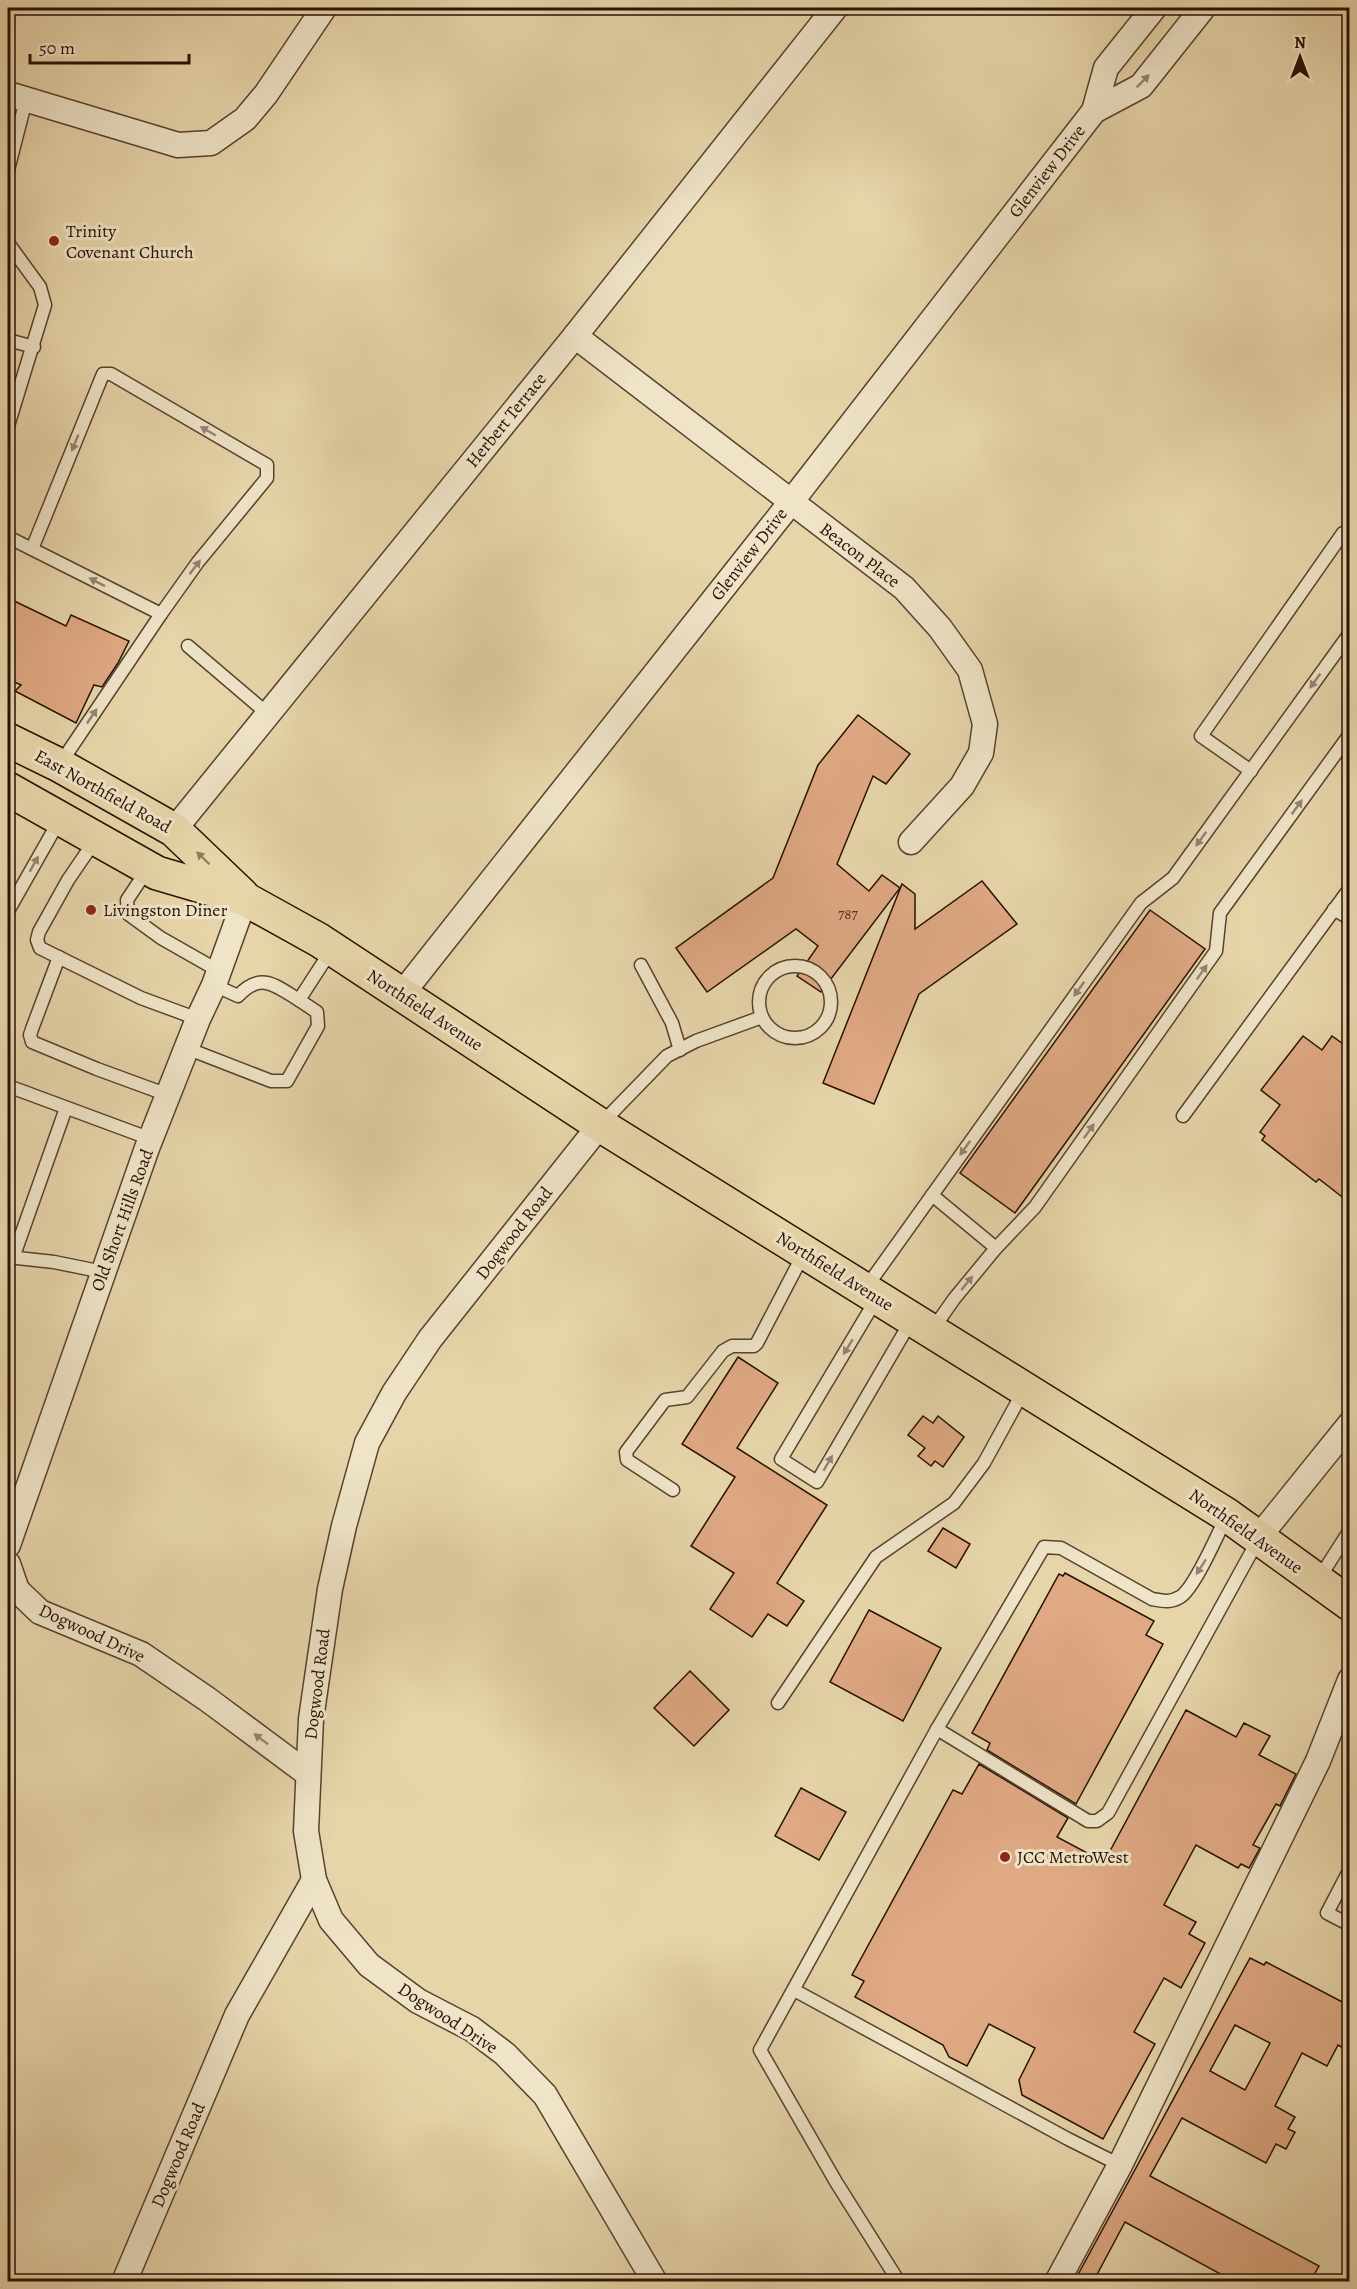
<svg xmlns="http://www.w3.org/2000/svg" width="1357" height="2289" viewBox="0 0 1357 2289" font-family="Alegreya,serif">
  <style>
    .building { fill: #dfa983; stroke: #261104; stroke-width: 1.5; fill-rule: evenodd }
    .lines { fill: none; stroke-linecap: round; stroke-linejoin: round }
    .service-casing { stroke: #56422e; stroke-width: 15 }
    .minor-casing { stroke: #56422e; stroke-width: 27 }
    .primary-casing { stroke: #261104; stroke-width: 36 }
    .service { stroke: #efe4c8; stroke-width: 12 }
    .minor { stroke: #efe4c8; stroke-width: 24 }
    .primary { stroke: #e7d5aa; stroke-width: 33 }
    .oneway { fill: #958570 }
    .oneway2 { fill: #907d5f }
    .poi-dot { fill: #8f2418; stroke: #efe4c8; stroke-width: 2 }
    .labels { text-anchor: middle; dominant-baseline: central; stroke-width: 6; stroke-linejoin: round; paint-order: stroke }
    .number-label { font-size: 15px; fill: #543724 }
    .street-label { font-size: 18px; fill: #261104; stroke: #efe4c8 }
    .poi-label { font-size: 18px; fill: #261104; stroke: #efe4c8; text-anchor: start }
  </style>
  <rect width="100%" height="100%" fill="#e7d5aa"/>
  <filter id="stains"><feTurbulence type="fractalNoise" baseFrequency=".00333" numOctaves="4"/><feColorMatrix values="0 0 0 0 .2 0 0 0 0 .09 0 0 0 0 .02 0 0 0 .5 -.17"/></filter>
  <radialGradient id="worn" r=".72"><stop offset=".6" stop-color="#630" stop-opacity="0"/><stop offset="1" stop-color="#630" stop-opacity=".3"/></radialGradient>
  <!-- building -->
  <g class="building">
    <polygon points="8,598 66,626 71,615 129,641 118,663 102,687 94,685 76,723 15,691 21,685 8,679"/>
    <polygon points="858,715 910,754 886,784 873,776 837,864 869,891 882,875 900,888 821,992 797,976 818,946 796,929 707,992 676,948 773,878 818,765"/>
    <polygon points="982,881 1017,924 919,994 874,1104 823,1083 902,884 915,894 915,929"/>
    <polygon points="1150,910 1205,949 1015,1213 960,1173"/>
    <polygon points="1303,1036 1322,1050 1332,1036 1350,1049 1350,1203 1319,1179 1316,1182 1262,1140 1265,1136 1260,1132 1280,1105 1261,1090"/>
    <polygon points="738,1357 778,1383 737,1448 827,1505 777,1583 804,1601 787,1626 768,1614 752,1637 710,1609 734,1573 691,1546 735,1477 682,1444"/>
    <polygon points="923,1416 933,1423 938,1416 964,1437 943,1467 935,1461 931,1466 918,1456 925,1448 908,1435"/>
    <polygon points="943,1528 970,1544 956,1568 928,1551"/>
    <polygon points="1065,1573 1154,1621 1146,1635 1163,1644 1076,1804 987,1750 990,1743 972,1733 1059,1574 1063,1576"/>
    <polygon points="869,1610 941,1648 903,1721 830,1682"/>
    <polygon points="690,1671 729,1710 694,1746 654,1708"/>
    <polygon points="1186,1710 1236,1737 1244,1723 1270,1736 1259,1755 1296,1774 1280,1806 1276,1804 1253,1845 1260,1848 1249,1868 1241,1864 1238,1868 1196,1845 1164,1905 1196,1922 1189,1934 1205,1943 1181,1988 1164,1978 1134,2032 1155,2044 1103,2139 1022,2095 1019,2080 1035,2048 989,2024 967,2066 949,2057 943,2045 855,1997 864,1981 852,1975 953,1790 962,1794 979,1764 1068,1818 1057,1837 1104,1862"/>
    <polygon points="801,1788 846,1812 819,1860 775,1836"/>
    <path d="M1250 1958 1264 1965 1266 1962 1350 2006V2040L1345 2049 1338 2045 1327 2066 1302 2053 1275 2106 1295 2117 1288 2129 1295 2132 1286 2149 1276 2144 1266 2163 1182 2118 1150 2176 1319 2266 1310 2282H1235L1125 2222 1093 2282H1074ZM1235 2025 1270 2043 1245 2090 1210 2071Z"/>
  </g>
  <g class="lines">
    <!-- service casing -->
    <g class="service-casing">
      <g id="service">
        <polyline points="8,170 26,100"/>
        <polyline points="8,243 40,287 45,305 8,426"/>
        <polyline points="8,340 34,347"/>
        <polyline points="8,537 161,614 60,764"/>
        <polyline points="32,549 103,374 111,374 267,465 267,478 198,562 161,614"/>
        <polyline points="188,646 268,714"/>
        <polyline points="1251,771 1201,736 1343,533 1350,537"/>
        <polyline points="96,839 68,880 39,932 37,940 40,948 141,998 198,1019"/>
        <polyline points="147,870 127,900 128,914 161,938 219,971"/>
        <polyline points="1334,909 1350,919"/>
        <polyline points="8,911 59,821"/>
        <polyline points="59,957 32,1029 30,1035 32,1042 97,1069 168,1095"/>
        <polyline points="641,965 672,1023 680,1050"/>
        <circle cx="795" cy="1002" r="36"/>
        <path d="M214 985 238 996C261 971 276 986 299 1000L332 949"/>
        <polyline points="186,1048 271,1081 287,1081 318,1026 317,1012 299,1000"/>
        <polyline points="8,1086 151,1139"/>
        <polyline points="1183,1116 1350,888"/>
        <polyline points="601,1124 667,1056 696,1041 762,1017"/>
        <polyline points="932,1195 996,1248"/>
        <polyline points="8,1257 54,1262 103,1272"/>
        <polyline points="13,1258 66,1108"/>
        <polyline points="865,1289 1141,903 1173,878 1350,633"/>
        <polyline points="877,1298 781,1459 817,1482 911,1321"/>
        <polyline points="933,1329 954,1299 996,1248 1035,1207 1216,951 1220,913 1350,734"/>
        <polyline points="673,1490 627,1460 626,1452 665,1400 687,1397 723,1351 732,1346 754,1346 757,1343 804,1253"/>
        <polyline points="1318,1580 1350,1530"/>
        <polyline points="778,1703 876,1557 954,1503 984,1463 1024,1390"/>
        <polyline points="937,1729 1088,1821 1097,1821 1108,1813 1258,1540"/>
        <polyline points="1350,1869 1327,1913 1350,1925"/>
        <polyline points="794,1990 1068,2139 1120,2165"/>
        <path d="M899 2282 836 2182 760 2050 937 1729 1044 1547 1061 1548 1152 1599C1163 1601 1170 1603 1180 1597 1194 1589 1219 1532 1227 1515"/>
      </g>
    </g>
    <!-- minor casing -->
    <g class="minor-casing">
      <g id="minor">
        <polyline points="8,94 178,145 211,143 245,119 266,94 324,8"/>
        <polyline points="1094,111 1141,86 1203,8"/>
        <polyline points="575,336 904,588 940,628 970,670 985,724 981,753 962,786 911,842"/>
        <polyline points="174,830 575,336 835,8"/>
        <polyline points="401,995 791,502 1094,111 1106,68 1154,8"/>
        <polyline points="1258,1538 1350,1424"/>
        <polyline points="8,1545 147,1148 198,1019 214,985 245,899"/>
        <polyline points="8,1564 17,1590 40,1612 141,1654 207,1699 308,1774"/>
        <polyline points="314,1880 331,1920 369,1965 418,2001 472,2029 505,2054 545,2095 655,2282"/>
        <polyline points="124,2282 237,2015 314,1880 306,1831 311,1719 330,1589 344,1526 367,1443 394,1393 430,1339 600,1125"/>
        <polyline points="1057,2282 1120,2165 1318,1761 1350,1680"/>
      </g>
    </g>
    <!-- primary casing -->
    <g class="primary-casing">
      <g id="primary">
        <polyline points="8,740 59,765 174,830 242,895"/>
        <polyline points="8,789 157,873 245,899 319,940 600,1125 1227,1515 1350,1604"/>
      </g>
    </g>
    <!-- service -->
    <use href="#service" class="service"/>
    <!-- minor -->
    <use href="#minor" class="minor"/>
    <!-- primary -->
    <use href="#primary" class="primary"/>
  </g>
  <!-- one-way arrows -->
  <defs><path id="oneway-solid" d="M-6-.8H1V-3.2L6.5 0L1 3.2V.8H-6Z" transform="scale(1.5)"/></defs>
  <g class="oneway">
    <use href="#oneway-solid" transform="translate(1143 81) rotate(-45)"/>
    <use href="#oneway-solid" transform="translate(208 431) rotate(-150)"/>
    <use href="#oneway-solid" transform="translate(75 443) rotate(112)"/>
    <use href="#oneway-solid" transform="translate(195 567) rotate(-53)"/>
    <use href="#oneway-solid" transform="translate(97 582) rotate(-153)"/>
    <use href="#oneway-solid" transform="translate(1315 681) rotate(126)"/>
    <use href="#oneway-solid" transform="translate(92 716) rotate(-56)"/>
    <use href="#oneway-solid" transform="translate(1297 807) rotate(-54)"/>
    <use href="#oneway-solid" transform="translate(1201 839) rotate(126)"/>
    <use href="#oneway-solid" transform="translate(34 864) rotate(-61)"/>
    <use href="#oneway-solid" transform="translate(1202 972) rotate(-55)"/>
    <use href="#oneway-solid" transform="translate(1079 989) rotate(126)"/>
    <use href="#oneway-solid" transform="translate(1089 1131) rotate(-55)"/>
    <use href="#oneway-solid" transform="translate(965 1148) rotate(126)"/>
    <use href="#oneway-solid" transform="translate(967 1283) rotate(-51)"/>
    <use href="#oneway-solid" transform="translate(848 1347) rotate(121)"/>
    <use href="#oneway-solid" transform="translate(828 1463) rotate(-60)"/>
    <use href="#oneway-solid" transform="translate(1201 1567) rotate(123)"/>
    <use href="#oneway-solid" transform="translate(261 1739) rotate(-143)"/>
  </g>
  <use class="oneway2" href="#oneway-solid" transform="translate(203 858) rotate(-136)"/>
  <!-- markers -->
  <g class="poi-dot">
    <circle cx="54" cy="241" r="6"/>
    <circle cx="91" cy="910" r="6"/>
    <circle cx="1005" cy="1857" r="6"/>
  </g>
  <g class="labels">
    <!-- number labels -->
    <g class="number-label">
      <text x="848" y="914">787</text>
    </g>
    <!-- street labels -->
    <g class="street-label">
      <text transform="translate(1047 171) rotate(-52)">Glenview Drive</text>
      <text transform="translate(506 420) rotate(-51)">Herbert Terrace</text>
      <text transform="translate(749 554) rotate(-52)">Glenview Drive</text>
      <text transform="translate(860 555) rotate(37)">Beacon Place</text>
      <text transform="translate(103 791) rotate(29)">East Northfield Road</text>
      <text transform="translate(425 1010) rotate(33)">Northfield Avenue</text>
      <text transform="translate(122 1220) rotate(-70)">Old Short Hills Road</text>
      <text transform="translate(514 1233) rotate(-52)">Dogwood Road</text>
      <text transform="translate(835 1271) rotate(32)">Northfield Avenue</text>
      <text transform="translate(1246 1531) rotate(35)">Northfield Avenue</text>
      <text transform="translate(92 1633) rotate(25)">Dogwood Drive</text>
      <text transform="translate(317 1684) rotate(-83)">Dogwood Road</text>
      <text transform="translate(448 2018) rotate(33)">Dogwood Drive</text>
      <text transform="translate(178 2155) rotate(-67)">Dogwood Road</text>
    </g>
    <!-- poi labels -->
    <g class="poi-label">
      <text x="66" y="231">Trinity<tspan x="66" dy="21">Covenant Church</tspan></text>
      <text x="103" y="910">Livingston Diner</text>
      <text x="1017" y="1857">JCC MetroWest</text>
    </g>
  </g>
  <!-- margin -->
  <rect width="1357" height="2289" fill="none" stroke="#e7d5aa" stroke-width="30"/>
  <rect x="9" y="9" width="1339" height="2271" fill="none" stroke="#261104" stroke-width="3"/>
  <rect x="15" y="15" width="1327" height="2259" fill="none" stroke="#261104" stroke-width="1.5"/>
  <!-- north arrow -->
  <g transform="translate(1300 57)" stroke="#efe4c8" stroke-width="4.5" paint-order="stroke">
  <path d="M0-4.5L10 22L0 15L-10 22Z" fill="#261104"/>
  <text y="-9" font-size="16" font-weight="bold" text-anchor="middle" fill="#261104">N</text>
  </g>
  <!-- scale -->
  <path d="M30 54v9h159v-9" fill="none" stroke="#261104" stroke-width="3"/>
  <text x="39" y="54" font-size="18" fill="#261104" stroke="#efe4c8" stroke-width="4.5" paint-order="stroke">50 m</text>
  <rect width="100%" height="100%" filter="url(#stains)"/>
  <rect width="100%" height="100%" fill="url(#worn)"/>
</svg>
